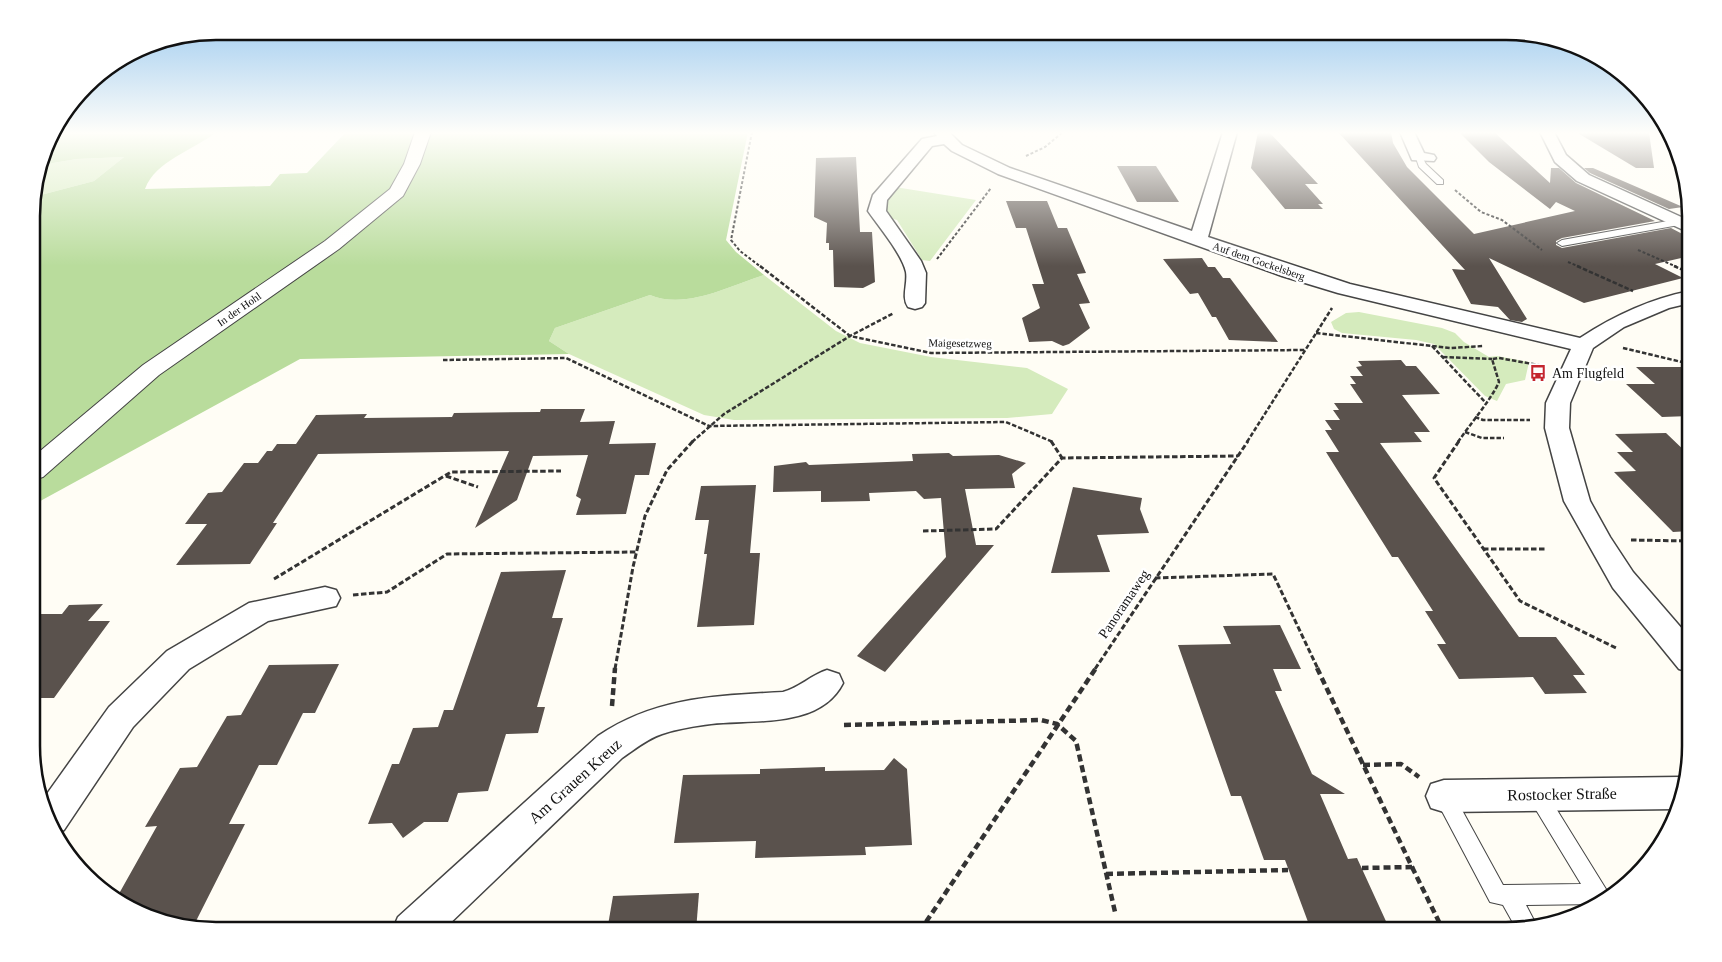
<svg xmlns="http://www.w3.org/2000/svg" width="1722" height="962" viewBox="0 0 1722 962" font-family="Georgia,serif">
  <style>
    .green { fill: #d5ebbd }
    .forest { fill: #b9dc9c }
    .building { fill: #5a524d }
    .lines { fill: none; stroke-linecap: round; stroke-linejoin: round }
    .service-casing { stroke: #444; stroke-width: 2 }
    .minor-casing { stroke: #444; stroke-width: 3 }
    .tertiary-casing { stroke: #444; stroke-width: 2 }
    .path-far3 { stroke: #333; stroke-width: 2; stroke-dasharray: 3 2; stroke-linecap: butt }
    .path-far2 { stroke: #333; stroke-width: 2.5; stroke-dasharray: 4.5 2; stroke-linecap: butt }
    .path-far1 { stroke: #333; stroke-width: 3; stroke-dasharray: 5.5 2.5; stroke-linecap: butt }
    .path { stroke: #333; stroke-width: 4.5; stroke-dasharray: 7 4; stroke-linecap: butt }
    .service { fill: #fff; fill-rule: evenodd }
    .minor { fill: #fff; fill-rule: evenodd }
    .tertiary { fill: #fff; fill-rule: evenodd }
    .labels { text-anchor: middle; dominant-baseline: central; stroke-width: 5; stroke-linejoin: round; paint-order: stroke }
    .far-street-label { font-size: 11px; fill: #111; stroke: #fff }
    .poi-label { font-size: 14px; fill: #111; stroke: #fff; text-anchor: start }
    .street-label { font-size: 14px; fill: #111; stroke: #fff }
    .near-street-label { font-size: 16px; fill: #111; stroke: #fff }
    .rim { fill: none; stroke: #111; stroke-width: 2.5 }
  </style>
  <rect width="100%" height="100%" fill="#fffdf5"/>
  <!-- green -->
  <g class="green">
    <polygon points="124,157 94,181 33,197 41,165 77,159"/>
    <polygon points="895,187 976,200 930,261 922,260 897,220 889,218 884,211 885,200"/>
    <path d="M764 275 836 331 860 343 931 357 1027 368 1068 389 1052 414 1007 418 734 420 704 415 569 354 549 341 555 328 650 295C686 310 729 286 764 275Z"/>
    <polygon points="1359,312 1442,328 1455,333 1464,342 1489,357 1497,356 1529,362 1525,380 1506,384 1497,401 1485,396 1434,344 1416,340 1342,333 1334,329 1331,322 1346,313"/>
  </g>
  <!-- forest -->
  <path class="forest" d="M52 132H216C193 151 156 160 145 189L270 186 280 174 307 173 346 132H748L726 240 736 252 764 275C729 286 686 310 650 295L555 328 549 341 569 354 300 359 33 505V197L94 181 124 157 77 159 41 165Z"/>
  <!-- building -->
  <g class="building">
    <polygon points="1258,132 1269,132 1318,184 1305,184 1323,204 1318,204 1323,209 1285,209 1251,168"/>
    <polygon points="1338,132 1391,132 1393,143 1407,167 1474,234 1575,211 1556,202 1550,209 1489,162 1459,132 1494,132 1550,183 1551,168 1559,168 1576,183 1655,221 1562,238 1556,241 1556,245 1562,248 1671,228 1690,238 1690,256 1655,264 1683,278 1584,303 1489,258 1527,319 1522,322 1510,320 1498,307 1471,304 1452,269 1465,270"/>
    <polygon points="1576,132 1649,132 1654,168 1636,168"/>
    <polygon points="856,157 860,232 872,232 875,282 863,288 834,287 833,250 829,250 829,243 826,243 827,223 814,217 816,158"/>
    <polygon points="1117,166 1156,166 1179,202 1137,202"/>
    <polygon points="1584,168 1593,168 1683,207 1669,209 1590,173"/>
    <polygon points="1006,201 1047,201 1058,228 1067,228 1086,273 1077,274 1090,303 1079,304 1090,328 1069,344 1063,346 1052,341 1029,342 1022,318 1040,308 1032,284 1044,284 1026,228 1016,228"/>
    <polygon points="1202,258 1208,267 1215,267 1223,278 1230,278 1278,342 1229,340 1216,317 1212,317 1198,293 1190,294 1163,259"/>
    <polygon points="1401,360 1406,366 1416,366 1440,394 1402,395 1430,432 1414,432 1422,442 1380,443 1519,637 1556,637 1585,675 1573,675 1587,693 1545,694 1533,677 1459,679 1437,644 1446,644 1425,611 1433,611 1398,557 1392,557 1326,452 1339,452 1325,430 1332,430 1325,420 1340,420 1333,410 1339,410 1334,403 1363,403 1350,384 1356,384 1350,376 1363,376 1356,367 1362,366 1358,361"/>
    <polygon points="1636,367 1690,367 1690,416 1662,417 1626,384 1655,384"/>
    <polygon points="541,409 585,409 580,422 615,421 609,444 656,443 649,475 635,475 626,514 576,515 581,499 576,496 588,455 533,456 517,500 475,528 509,451 318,454 273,523 277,523 250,564 176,565 207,524 185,524 208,493 222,492 244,463 258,463 267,451 272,451 277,444 296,444 316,415 367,414 364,418 452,417 454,413 540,412"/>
    <polygon points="1666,433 1690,456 1690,531 1673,532 1614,472 1636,471 1617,452 1633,452 1615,434"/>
    <polygon points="949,453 953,456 999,455 1026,463 1012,474 1015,488 965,489 976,545 994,545 885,672 857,656 946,557 941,498 924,499 916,491 869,493 870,501 821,502 821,491 773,492 774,466 806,462 809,465 913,461 912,454"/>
    <polygon points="756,485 750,553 760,553 754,625 697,627 707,554 704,554 709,520 695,520 701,486"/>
    <polygon points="1073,487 1142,498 1140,509 1149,533 1097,535 1110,572 1051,573"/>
    <polygon points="566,570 552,618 563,618 537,707 545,707 538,733 506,734 488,791 458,793 448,822 424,822 403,838 392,823 368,824 392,764 399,764 413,728 438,727 444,710 453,710 501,572"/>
    <polygon points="103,604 88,621 110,621 85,655 54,698 33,698 33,614 62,614 69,605"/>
    <polygon points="1280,625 1301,669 1273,669 1282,691 1275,691 1312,774 1345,794 1320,794 1348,859 1357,858 1390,930 1311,930 1285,860 1264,860 1241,796 1231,796 1178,645 1231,644 1223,626"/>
    <polygon points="339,664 315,713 303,713 277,765 259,765 229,824 245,824 194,925 124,906 116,899 157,826 145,827 180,768 197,767 227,716 241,715 269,665"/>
    <polygon points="894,758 907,769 912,845 865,847 866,855 755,858 756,841 674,843 683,775 760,774 760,769 825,767 825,771 884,770"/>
    <polygon points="699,893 696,931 607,931 613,896"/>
  </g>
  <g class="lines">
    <!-- service casing -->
    <g class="service-casing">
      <g id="service">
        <polygon points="1415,155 1421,155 1426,164 1443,180 1443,184 1437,184 1419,167"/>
        <polygon points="1690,217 1690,223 1562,246 1557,243 1562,240"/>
        <polygon points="1537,786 1544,789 1609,894 1607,900 1599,904 1526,905 1537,926 1517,930 1503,905 1490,902 1434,796 1437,790 1444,787 1451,790 1503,885 1581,884 1527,795 1530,789"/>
      </g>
    </g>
    <!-- minor casing -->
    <g class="minor-casing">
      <g id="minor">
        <path d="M934 132H949L962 145 1010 168 1192 231 1223 132H1237L1208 237 1350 284 1580 338C1615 315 1650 299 1690 291V303L1669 308 1624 327 1593 348 1570 403 1569 428 1590 501 1610 537 1633 572 1690 638V672L1679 669 1613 588 1564 501 1545 428 1546 403 1571 349 1338 293 1282 276 998 174 952 151 944 144 932 146 887 200 886 211 921 261 926 273 925 303 922 307 915 309 908 307C901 297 908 284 906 272 902 254 879 227 868 211L873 195 922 139 937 136Z"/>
        <polygon points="1400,132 1414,132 1424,153 1434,155 1436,158 1434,161 1412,160"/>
        <polygon points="1540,132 1554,132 1566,155 1589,175 1690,221 1690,233 1577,181 1555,162"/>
        <polygon points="325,587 336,590 340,598 336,606 268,621 189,669 133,727 64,830 57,833 44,798 109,707 167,651 249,603"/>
        <path d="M827 670 839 674 843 683C820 729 753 719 711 724 695 726 677 729 662 734 647 739 635 749 622 758L442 931H392L398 917 598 736C656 697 715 696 783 692 799 688 811 675 827 670Z"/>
        <polygon points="1680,777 1684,778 1675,809 1444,812 1431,808 1426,796 1431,784 1444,780"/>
      </g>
    </g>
    <!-- tertiary casing -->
    <g class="tertiary-casing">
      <polygon id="tertiary" points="415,132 431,132 420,164 403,196 339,249 159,375 43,477 33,480 33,457 143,365 325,241 390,189 404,164"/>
    </g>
    <!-- path-far3 -->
    <g class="path-far3">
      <polyline points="752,132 731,240 740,251 761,267"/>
      <polyline points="1026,156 1045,147 1063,132"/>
      <polyline points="35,184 39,180 37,179"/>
      <polyline points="1455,190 1481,212 1502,220 1542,250"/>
      <polyline points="1638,250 1677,267"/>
      <polyline points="937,259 991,188"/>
      <polyline points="1568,262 1580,267"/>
    </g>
    <!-- path-far2 -->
    <g class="path-far2">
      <polyline points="760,266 850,336 931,353 1306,350"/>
      <polyline points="1577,266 1633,291"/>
      <polyline points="1674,266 1690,273"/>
      <polyline points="1316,333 1450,348 1484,346"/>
      <polyline points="1432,346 1485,402"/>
      <polyline points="1623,348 1690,364"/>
      <polyline points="1443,357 1492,359"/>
      <polyline points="443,360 566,358 709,426 1006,422 1053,442"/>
      <polyline points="1475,417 1483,420 1530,420"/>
      <polyline points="1465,432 1482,438 1504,438"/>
      <polyline points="692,442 724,414 850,336 894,313"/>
      <polyline points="1247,442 1332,308"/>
      <path d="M1458 442C1470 424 1491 400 1499 382L1492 359 1499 358 1544 366"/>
    </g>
    <!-- path-far1 -->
    <g class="path-far1">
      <polyline points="1051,441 1062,458"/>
      <polyline points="1459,441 1434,478 1520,601 1616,648"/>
      <polyline points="446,476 478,487"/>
      <polyline points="923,531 996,529 1062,458 1238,456"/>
      <polyline points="1631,540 1690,541"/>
      <polyline points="1483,549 1546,549"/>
      <polyline points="1155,578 1273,574 1318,669"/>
      <polyline points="274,579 451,472 561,471"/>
      <polyline points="353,595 387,592 447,554 636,552"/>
      <polyline points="615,669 633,567 645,516 667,470 693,441"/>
      <polyline points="1095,669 1248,441"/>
    </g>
    <!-- path -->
    <g class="path">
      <polyline points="1317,668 1412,867 1362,868"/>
      <polyline points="612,706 615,668"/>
      <polyline points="844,725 1041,720 1057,724 1076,741 1115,912"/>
      <polyline points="1363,765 1401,764 1419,777"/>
      <polyline points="1412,867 1443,930"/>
      <polyline points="1106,874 1288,870"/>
      <polyline points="920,931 1096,668"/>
    </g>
    <!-- service -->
    <use href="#service" class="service"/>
    <!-- minor -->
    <use href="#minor" class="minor"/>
    <!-- tertiary -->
    <use href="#tertiary" class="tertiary"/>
  </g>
  <!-- sky -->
  <linearGradient id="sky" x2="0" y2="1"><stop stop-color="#95c6ee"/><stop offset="0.5" stop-color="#fffefa"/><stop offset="1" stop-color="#fffefa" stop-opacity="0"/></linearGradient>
  <rect width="1722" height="266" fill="url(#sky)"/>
  <!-- icons -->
  <defs>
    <g id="bus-bare" transform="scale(1.35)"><path d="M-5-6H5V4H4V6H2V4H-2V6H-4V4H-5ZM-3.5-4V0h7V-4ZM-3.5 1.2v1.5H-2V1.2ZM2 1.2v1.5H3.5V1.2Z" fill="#c4262e" stroke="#fff" stroke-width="2.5" paint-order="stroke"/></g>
  </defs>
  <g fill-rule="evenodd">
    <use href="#bus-bare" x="1538" y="373"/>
  </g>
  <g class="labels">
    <!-- far-street labels -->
    <g class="far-street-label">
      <text transform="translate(1259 261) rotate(19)">Auf dem Gockelsberg</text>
      <text transform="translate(239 309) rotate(-35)">In der Hohl</text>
      <text transform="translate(960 343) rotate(1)">Maigesetzweg</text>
    </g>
    <!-- poi labels -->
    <g class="poi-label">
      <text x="1552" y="373">Am Flugfeld</text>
    </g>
    <!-- street labels -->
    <g class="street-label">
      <text transform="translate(1124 604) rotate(-56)">Panoramaweg</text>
    </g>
    <!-- near-street labels -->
    <g class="near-street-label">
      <text transform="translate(575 781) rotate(-42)">Am Grauen Kreuz</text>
      <text transform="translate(1562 794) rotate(-1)">Rostocker Straße</text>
    </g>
  </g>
  <!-- crop -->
  <path d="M0 0H1722V962H0ZM216 40H1506A176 176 0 0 1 1682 216V746A176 176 0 0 1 1506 922H216A176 176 0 0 1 40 746V216A176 176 0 0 1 216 40Z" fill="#fff" fill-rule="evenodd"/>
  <path class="rim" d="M216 40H1506A176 176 0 0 1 1682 216V746A176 176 0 0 1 1506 922H216A176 176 0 0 1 40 746V216A176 176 0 0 1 216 40Z"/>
</svg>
